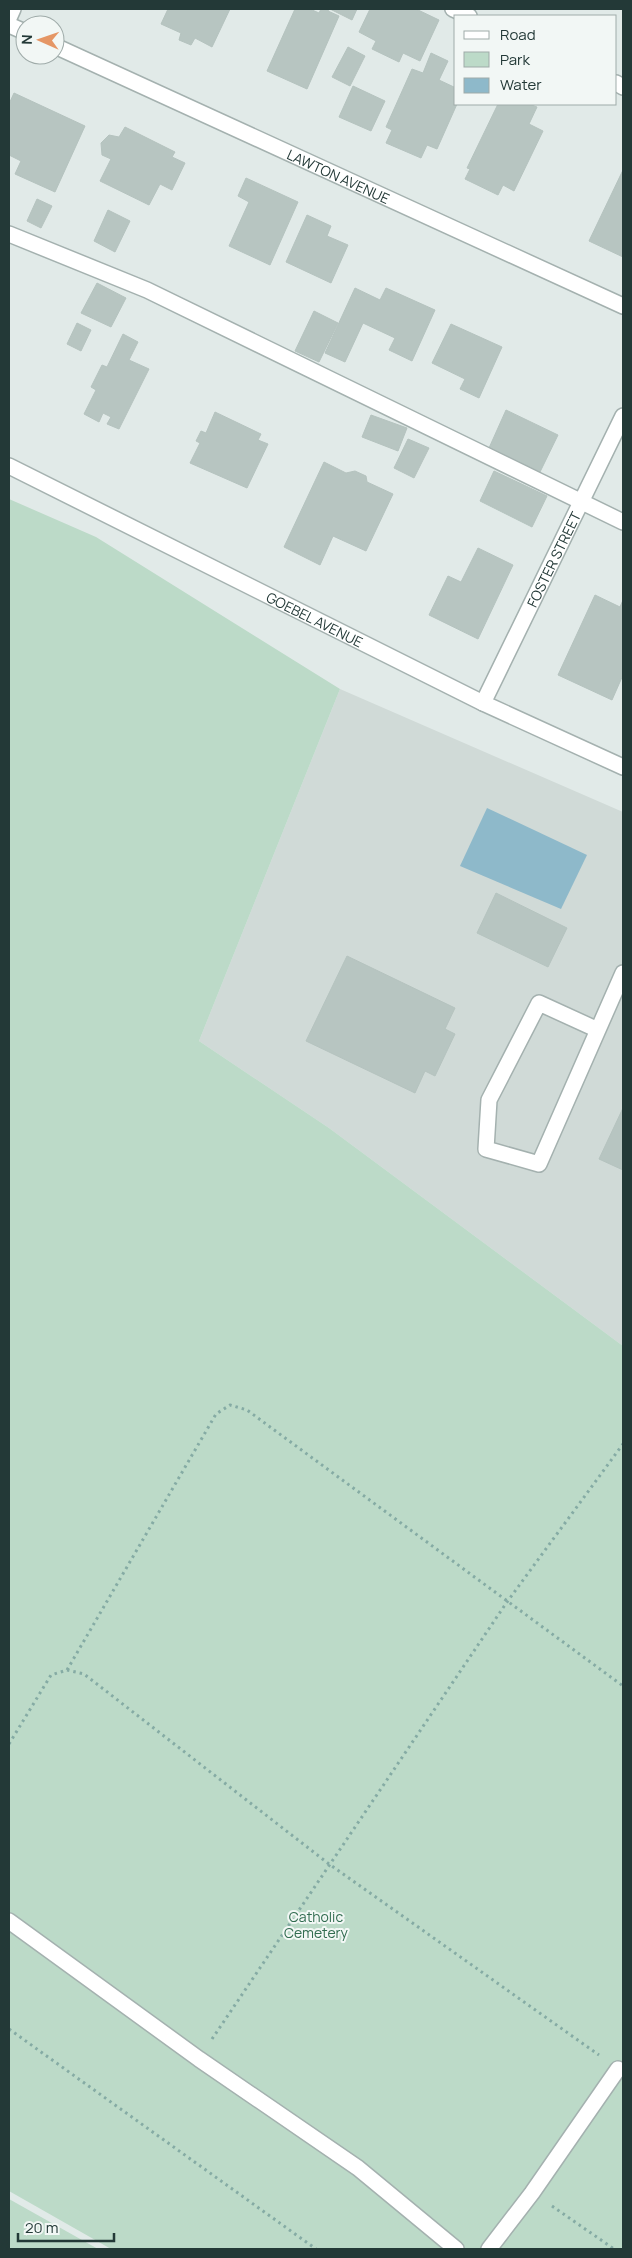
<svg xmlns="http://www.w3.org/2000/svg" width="632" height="2258" viewBox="0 0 632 2258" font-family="Manrope,sans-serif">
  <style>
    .built { fill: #d0dad7 }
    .green { fill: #bcdac8 }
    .water { fill: #8eb9ca }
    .building { fill: #b7c5c1; stroke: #b5c3bf }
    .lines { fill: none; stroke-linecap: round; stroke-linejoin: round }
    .minor-casing { stroke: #a4b1af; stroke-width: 18 }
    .path { stroke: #85aba4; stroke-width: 3; stroke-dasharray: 2.5 4; stroke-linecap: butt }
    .minor { stroke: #fff; stroke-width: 15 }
    .labels { text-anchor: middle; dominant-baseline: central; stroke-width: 4; stroke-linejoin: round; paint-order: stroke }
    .street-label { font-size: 14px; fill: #233937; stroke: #f2f7f5 }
    .park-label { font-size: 14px; fill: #316c50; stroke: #f2f7f5 }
  </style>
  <rect width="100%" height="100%" fill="#e1eae8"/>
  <!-- built -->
  <polygon class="built" points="340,689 623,812 623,1346 329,1128 199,1041"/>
  <!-- green -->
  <g class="green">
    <polygon points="9,499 96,537 340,689 199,1041 329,1128 623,1346 623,2249 111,2249 9,2191"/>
    <polygon points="9,2199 98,2249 9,2249"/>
  </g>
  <!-- water -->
  <polygon class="water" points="487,808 587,855 561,909 460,866"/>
  <!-- building -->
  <g class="building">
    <polygon points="168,9 230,9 212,47 195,38 191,45 179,40 181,33 161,24"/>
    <polygon points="295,9 310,9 319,13 321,9 329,9 328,11 339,16 307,89 267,71"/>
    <polygon points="330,9 357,9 352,20"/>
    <polygon points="370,9 416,9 439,20 420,61 403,53 399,62 372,49 376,41 359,32"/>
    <polygon points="348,47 365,56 350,86 332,77"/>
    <polygon points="431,53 448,61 439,80 456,88 457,104 437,149 427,145 421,158 386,143 392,130 386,127 412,69 423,73"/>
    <polygon points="353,86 385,101 371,131 339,117"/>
    <polygon points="14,93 85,126 55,192 15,174 21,161 9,155 9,104"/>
    <polygon points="498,104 529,104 537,107 529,124 543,131 514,191 503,185 498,195 465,179 470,169 467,168"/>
    <polygon points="125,127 175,152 172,157 185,163 172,190 160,184 149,205 100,181 111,159 102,155 101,143 109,135 119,137"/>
    <polygon points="623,170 623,257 589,241"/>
    <polygon points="246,178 298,202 270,265 229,246 249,202 238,196"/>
    <polygon points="37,199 52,206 41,228 27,221"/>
    <polygon points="108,210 130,221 115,252 94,241"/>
    <polygon points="307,215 331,226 327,236 348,245 331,283 286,262"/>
    <polygon points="97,283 126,298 111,327 81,313"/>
    <polygon points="355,288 380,300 386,288 435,310 412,361 389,350 395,338 363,323 345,362 325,353"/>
    <polygon points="314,311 338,323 319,362 295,351"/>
    <polygon points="77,323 91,330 81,351 67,344"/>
    <polygon points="451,324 502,347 479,398 460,389 465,379 432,363"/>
    <polygon points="123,334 138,342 129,360 149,369 119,429 107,424 111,417 103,413 99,422 84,414 96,390 91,387 102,365 107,367"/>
    <polygon points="506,410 558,435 540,472 489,448"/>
    <polygon points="215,412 261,434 258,440 268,444 247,488 190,463 200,443 196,441 201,431 206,433"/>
    <polygon points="371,415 407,428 398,451 362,437"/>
    <polygon points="408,439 429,448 414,478 394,468"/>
    <polygon points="324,462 346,473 355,471 366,476 367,482 393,494 366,551 333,536 320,565 284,547"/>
    <polygon points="494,471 547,496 532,527 480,501"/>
    <polygon points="478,548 513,565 478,639 429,615 448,576 461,582"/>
    <polygon points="595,595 620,607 623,600 623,675 612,700 558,675"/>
    <polygon points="496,893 567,928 548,967 477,933"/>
    <polygon points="347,956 455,1008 445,1029 455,1034 435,1076 425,1071 415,1093 306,1041"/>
    <polygon points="623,1108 623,1170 599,1159"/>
  </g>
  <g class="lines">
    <!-- minor casing -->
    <g class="minor-casing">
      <g id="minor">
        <polyline points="453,9 469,16"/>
        <polyline points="9,18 13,9"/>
        <polyline points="9,25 25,32"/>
        <path id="s1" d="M55 46 623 306"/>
        <polyline points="616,83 623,87"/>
        <polyline points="9,234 147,290 623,522"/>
        <path id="s2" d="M9 466 483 703 623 767"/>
        <path id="s3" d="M483 703 623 416"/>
        <polyline points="598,1030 539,1003 489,1100 486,1149 539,1164 623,973"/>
        <polyline points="9,1921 199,2059 358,2168 456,2249"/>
        <polyline points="489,2249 532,2193 618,2069"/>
      </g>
    </g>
    <!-- path -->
    <g class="path">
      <polyline points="67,1670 216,1414 230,1405 247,1410 623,1686"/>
      <polyline points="9,1744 51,1675 67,1670 84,1674 329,1864 599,2055"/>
      <polyline points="9,2029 316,2249"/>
      <polyline points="212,2039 507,1602 623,1444"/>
      <polyline points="552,2206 614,2249"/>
    </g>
    <!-- minor -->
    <use href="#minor" class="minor"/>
  </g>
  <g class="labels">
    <!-- street labels -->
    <g class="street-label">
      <text stroke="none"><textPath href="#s1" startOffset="312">LAWTON AVENUE</textPath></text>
      <text stroke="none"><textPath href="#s3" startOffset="160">FOSTER STREET</textPath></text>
      <text stroke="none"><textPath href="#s2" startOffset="342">GOEBEL AVENUE</textPath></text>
    </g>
    <!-- park labels -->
    <g class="park-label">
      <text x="316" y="1916">Catholic<tspan x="316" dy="16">Cemetery</tspan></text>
    </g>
  </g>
  <!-- border -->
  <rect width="632" height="2258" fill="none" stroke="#233937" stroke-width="20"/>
  <!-- legend -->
  <rect x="454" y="15" width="162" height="90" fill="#f2f7f5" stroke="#9faba9"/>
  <rect x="464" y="31" width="25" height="8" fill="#ffffff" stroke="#9faba9"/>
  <text x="500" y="40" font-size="15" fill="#233937">Road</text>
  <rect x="464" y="52" width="25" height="15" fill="#bcdac8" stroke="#9faba9"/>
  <text x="500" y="65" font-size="15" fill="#233937">Park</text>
  <rect x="464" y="78" width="25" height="15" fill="#8eb9ca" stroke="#9faba9"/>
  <text x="500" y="90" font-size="15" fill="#233937">Water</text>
  <!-- north arrow -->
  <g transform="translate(40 40) rotate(272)"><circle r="24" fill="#f2f7f5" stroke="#9faba9"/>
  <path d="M0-4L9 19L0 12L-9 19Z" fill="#e59665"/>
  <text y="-8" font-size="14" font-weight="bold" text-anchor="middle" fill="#233937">N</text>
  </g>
  <!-- scale -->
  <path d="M18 2233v8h96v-8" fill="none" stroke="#233937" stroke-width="2.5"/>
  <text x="25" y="2233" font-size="15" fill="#233937" stroke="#f2f7f5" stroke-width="4" paint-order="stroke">20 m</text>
</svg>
